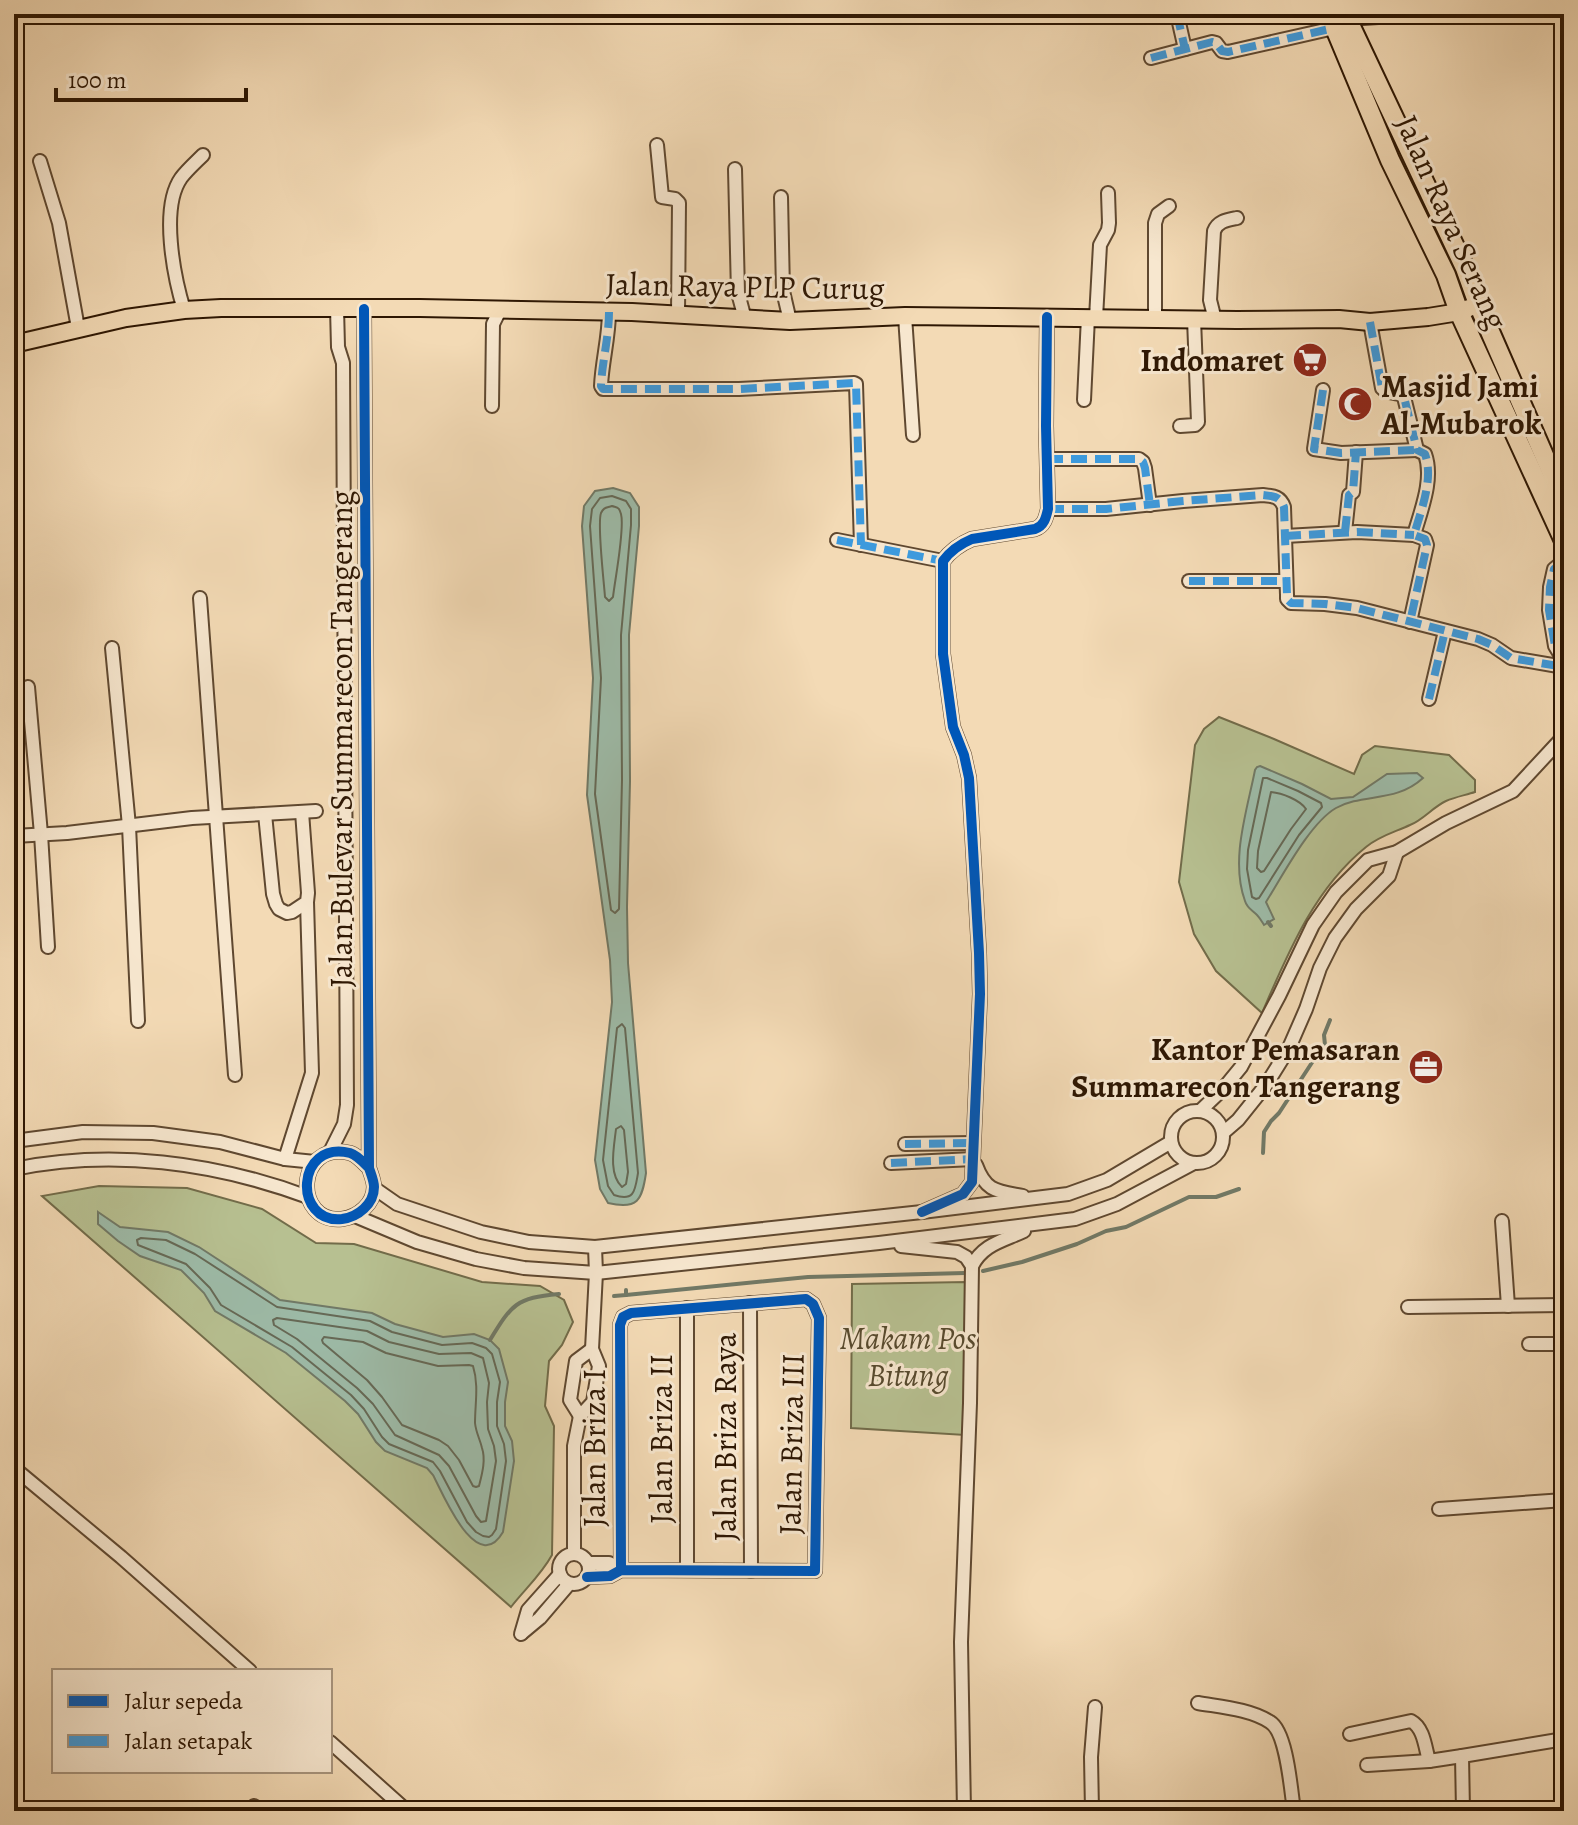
<svg xmlns="http://www.w3.org/2000/svg" width="1578" height="1825" viewBox="0 0 1578 1825" font-family="Alegreya,serif">
  <style>
    .green { fill: #b7c091; stroke: #726c4a; stroke-width: 2 }
    .water { fill: #9dbba8; stroke: #717966; stroke-width: 2 }
    .lines { fill: none; stroke-linecap: round; stroke-linejoin: round }
    .shore { stroke: #666956; stroke-width: 2 }
    .stream { stroke: #717966; stroke-width: 4 }
    .minor-casing { stroke: #5f4830; stroke-width: 16 }
    .major-casing { stroke: #2e1703; stroke-width: 20 }
    .highway-casing { stroke: #2e1703; stroke-width: 22 }
    .minor { stroke: #f7e7cf; stroke-width: 12 }
    .major { stroke: #f3dab5; stroke-width: 16 }
    .highway { stroke: #f3dab5; stroke-width: 18 }
    .quiet { stroke: #3d9add; stroke-width: 8; stroke-dasharray: 16 8; stroke-linecap: butt }
    .cycleway-casing { stroke: #f7e7cf; stroke-width: 15 }
    .cycleway { stroke: #0057b8; stroke-width: 10 }
    .labels { text-anchor: middle; dominant-baseline: central; stroke-width: 6; stroke-linejoin: round; paint-order: stroke }
    .street-label { font-size: 32px; fill: #2e1703; stroke: #f7e7cf }
    .poi-label { font-size: 32px; font-weight: bold; fill: #2e1703; stroke: #f7e7cf; text-anchor: end }
    .park-label { font-size: 32px; font-style: italic; fill: #574a2e; stroke: #f7e7cf }
  </style>
  <rect width="100%" height="100%" fill="#f3dab5"/>
  <filter id="stains"><feTurbulence type="fractalNoise" baseFrequency=".0025" numOctaves="4"/><feColorMatrix values="0 0 0 0 .2 0 0 0 0 .09 0 0 0 0 .02 0 0 0 .5 -.17"/></filter>
  <radialGradient id="worn" r=".72"><stop offset=".6" stop-color="#630" stop-opacity="0"/><stop offset="1" stop-color="#630" stop-opacity=".3"/></radialGradient>
  <!-- green -->
  <g class="green">
    <path d="M1219 717 1274 739 1354 774 1362 755 1375 746 1449 755 1475 780V792C1466 795 1455 797 1446 801 1433 807 1423 820 1410 825 1395 832 1379 836 1366 847 1314 889 1288 953 1262 1013L1216 971 1194 934 1179 882 1195 745 1204 729Z"/>
    <path d="M99 1186 187 1188 262 1209 316 1243 354 1244 482 1282 540 1286 564 1300 573 1322 562 1345 549 1361 545 1406 554 1426 552 1555C541 1575 525 1589 511 1607L42 1196Z"/>
    <polygon points="966,1282 965,1435 851,1428 852,1284"/>
  </g>
  <!-- water -->
  <g class="water">
    <path d="M613 488 630 493 639 507V526L629 635 630 781 627 907 628 963 646 1173C642 1200 638 1210 608 1203L600 1189 595 1160 612 1002 610 960 587 795 593 678 582 526 584 506 595 491Z"/>
    <path d="M1260 766 1302 784 1331 799 1353 797 1387 774 1417 773 1423 778C1396 803 1363 793 1336 808 1310 823 1283 875 1266 902L1274 919 1264 925C1262 922 1260 918 1257 915 1252 910 1247 908 1245 901 1230 860 1247 811 1255 770L1257 767Z"/>
    <path d="M98 1212 120 1227 168 1232 199 1247 280 1300 372 1313 395 1324 443 1337 474 1334 490 1340 499 1349 508 1382 505 1402V1426L512 1441 514 1461 503 1532C477 1577 443 1494 433 1475L427 1468 385 1451 376 1442 358 1414 345 1401 286 1353 215 1311 204 1293 181 1270 140 1256 118 1241 98 1224Z"/>
  </g>
  <g class="lines">
    <!-- shore -->
    <g class="shore">
      <polygon points="612,496 626,501 631,509 631,525 621,635 622,780 619,909 615,913 611,910 595,794 601,678 590,526 592,509 600,498"/>
      <path d="M612 506C618 508 619 507 621 514 625 529 615 579 613 597L609 601 605 597C604 582 597 524 601 513 604 507 606 508 612 506Z"/>
      <polygon points="1263,778 1267,778 1298,791 1321,803 1322,807 1299,835 1259,898 1256,899 1252,897 1247,869 1248,850"/>
      <path d="M1271 792C1282 793 1300 800 1306 809L1291 829 1264 871 1261 872 1257 868 1258 851Z"/>
      <path d="M622 1024 625 1028 638 1173C635 1190 635 1202 614 1195L608 1186 603 1160 617 1028Z"/>
      <path d="M621 1126 624 1130 628 1172 626 1184 622 1187C608 1174 614 1147 616 1129Z"/>
      <polygon points="141,1238 166,1240 195,1254 277,1307 370,1321 392,1332 442,1345 472,1343 486,1348 492,1354 500,1382 497,1402 497,1426 504,1444 506,1461 496,1529 492,1535 489,1537 483,1536 476,1532 467,1522 440,1471 433,1462 389,1444 382,1437 364,1409 351,1395 292,1347 221,1305 210,1288 186,1264 138,1245 137,1240"/>
      <polygon points="277,1318 367,1331 389,1342 439,1354 471,1353 483,1358 489,1383 487,1402 488,1429 494,1446 496,1461 486,1521 481,1522 476,1516 449,1466 439,1455 395,1435 373,1404 357,1388 297,1339 274,1325 273,1320"/>
      <path d="M324 1337 363 1342 386 1353 438 1366 469 1365 473 1366C479 1385 475 1404 475 1423 476 1433 480 1439 482 1448 486 1460 482 1474 479 1486L476 1487 473 1486 459 1460 448 1446 439 1440 402 1425 382 1397 367 1380 323 1343 322 1340Z"/>
    </g>
    <!-- stream -->
    <g class="stream">
      <polyline points="1268,922 1271,926"/>
      <polyline points="1263,1153 1264,1132 1271,1121 1279,1113 1313,1061 1322,1054 1325,1045 1324,1035 1330,1020"/>
      <polyline points="983,1271 1022,1262 1077,1244 1106,1231 1126,1227 1189,1197 1216,1197 1239,1189"/>
      <polyline points="626,1295 808,1277 965,1273"/>
      <polyline points="614,1296 626,1295 626,1290"/>
      <path d="M490 1340C512 1304 516 1298 559 1294"/>
    </g>
    <!-- minor casing -->
    <g class="minor-casing">
      <g id="minor">
        <polyline points="1177,14 1185,49"/>
        <polyline points="1348,19 1424,14"/>
        <polyline points="1151,58 1212,42 1216,43 1222,51 1228,52 1334,28"/>
        <polyline points="657,145 662,197 675,199 679,203 678,314"/>
        <polyline points="40,161 59,223 78,328"/>
        <polyline points="735,169 738,293 745,319"/>
        <polyline points="781,197 783,291 790,321"/>
        <path d="M364 309 369 1168C371 1174 374 1181 374 1187 374 1204 358 1217 342 1219 293 1224 295 1140 350 1153 357 1155 364 1163 369 1168"/>
        <path d="M184 310C174 277 160 208 181 178 187 170 196 162 203 155"/>
        <path d="M609 312C609 337 602 362 601 386L603 389H739L854 383 856 384 861 545"/>
        <polyline points="905,316 913,435"/>
        <polyline points="1096,318 1100,245 1108,230 1109,223 1108,193"/>
        <polyline points="1155,319 1155,223 1158,214 1169,206"/>
        <path d="M1215 320 1210 300 1214 231C1218 221 1227 220 1237 218"/>
        <path d="M1370 322 1382 388C1388 395 1398 391 1404 397L1417 450 1425 454C1434 479 1421 510 1414 535L1425 539 1427 545 1410 622"/>
        <polyline points="1323,390 1314,449 1341,453 1417,450"/>
        <polyline points="1084,400 1088,317"/>
        <polyline points="492,406 493,324 500,310"/>
        <polyline points="1180,426 1195,425 1198,422 1194,319"/>
        <polyline points="1047,459 1139,459 1143,462 1145,468 1150,505"/>
        <path d="M1048 509H1106L1183 501 1263 495C1273 496 1280 496 1284 507L1287 595V599L1291 603 1325 604 1357 608 1478 639 1492 645 1511 658 1564 667"/>
        <polyline points="1345,532 1349,495 1353,492 1356,452"/>
        <polyline points="1285,536 1357,532 1414,535"/>
        <polyline points="837,540 943,561"/>
        <polyline points="1564,561 1554,569 1550,587 1549,610 1555,646 1564,661"/>
        <polyline points="1189,581 1286,581"/>
        <polyline points="200,598 235,1075"/>
        <polyline points="112,648 129,826 138,1021"/>
        <polyline points="28,687 41,834 48,947"/>
        <polyline points="1429,699 1445,631"/>
        <polyline points="265,814 273,894 276,904 279,909 287,913 292,912 307,902 308,893 302,812"/>
        <polyline points="14,836 67,833 192,818 316,811"/>
        <circle cx="1197" cy="1137" r="26"/>
        <polyline points="1200,1111 1223,1089 1241,1067 1279,996 1313,925 1336,892 1368,860 1397,852 1446,823 1513,791 1564,736"/>
        <polyline points="1223,1133 1238,1120 1266,1085 1289,1048 1306,1009 1320,968 1335,938 1356,909 1389,876 1397,852"/>
        <polyline points="14,1141 83,1132 153,1133 220,1142 285,1159 315,1162"/>
        <polyline points="905,1144 973,1143"/>
        <polyline points="330,1152 344,1124 347,1105 343,363 338,347 337,308"/>
        <polyline points="285,1159 312,1073 307,902"/>
        <polyline points="891,1163 973,1159"/>
        <path d="M976 1165C986 1192 997 1191 1023 1196"/>
        <path d="M14 1169C112 1149 214 1162 308 1197"/>
        <polyline points="374,1188 397,1204 481,1232 529,1242 595,1247 922,1212 1068,1194 1107,1180 1171,1142"/>
        <path d="M922 1212 963 1194 972 1182 980 994 979 953 969 778 964 755 953 727 943 654V561C951 550 960 544 972 539L1035 529C1044 526 1046 518 1048 509L1046 426 1047 317"/>
        <polyline points="355,1216 417,1242 476,1259 524,1268 596,1273 879,1243 1075,1219 1117,1204 1194,1163"/>
        <polyline points="1502,1221 1508,1306"/>
        <polyline points="901,1246 957,1252 966,1257 972,1266"/>
        <polyline points="750,1303 751,1571"/>
        <polyline points="1408,1307 1564,1305"/>
        <polyline points="687,1308 687,1570"/>
        <polyline points="1529,1344 1564,1344"/>
        <polyline points="580,1416 570,1400 576,1361 592,1349"/>
        <polyline points="14,1468 121,1557 250,1671"/>
        <polyline points="1439,1509 1564,1500"/>
        <circle cx="574" cy="1569" r="15"/>
        <polyline points="574,1554 574,1446 580,1416 593,1402 599,1366 592,1349 596,1273 595,1247"/>
        <polyline points="588,1563 609,1563 621,1570"/>
        <polyline points="587,1577 610,1576 621,1570 815,1571 819,1318 813,1304 806,1299 631,1313 623,1317 620,1325 621,1570"/>
        <polyline points="522,1633 540,1618 569,1584"/>
        <polyline points="521,1634 528,1610 560,1574"/>
        <path d="M1198 1703C1221 1707 1250 1709 1270 1722 1287 1732 1291 1791 1294 1811"/>
        <path d="M1350 1734 1411 1721C1424 1728 1425 1747 1429 1761L1462 1756"/>
        <polyline points="330,1742 407,1811"/>
        <polyline points="1367,1765 1429,1761"/>
        <polyline points="250,1811 254,1806 259,1811"/>
        <path d="M964 1811 961 1642 970 1403 972 1266C983 1244 1003 1241 1024 1231"/>
        <polyline points="1092,1811 1091,1757 1095,1707"/>
        <polyline points="1463,1811 1462,1756 1564,1739"/>
      </g>
    </g>
    <!-- major casing -->
    <g class="major-casing">
      <polyline id="major" points="14,344 126,318 184,310 221,308 420,308 632,312 790,321 905,316 1237,320 1339,319 1370,322 1428,317 1459,312 1469,308"/>
    </g>
    <!-- highway casing -->
    <g class="highway-casing">
      <g id="highway">
        <polyline points="1329,14 1390,160 1446,275 1459,312 1564,541"/>
        <polyline points="1345,14 1465,268 1478,304 1564,501"/>
      </g>
    </g>
    <!-- minor -->
    <use href="#minor" class="minor"/>
    <!-- major -->
    <use href="#major" class="major"/>
    <!-- highway -->
    <use href="#highway" class="highway"/>
    <!-- quiet -->
    <g class="quiet">
      <polyline points="1177,14 1185,49"/>
      <polyline points="1151,58 1212,42 1216,43 1222,51 1228,52 1334,28"/>
      <path d="M609 312C609 337 602 362 601 386L603 389H739L854 383 856 384 861 545"/>
      <path d="M1370 322 1382 388C1388 395 1398 391 1404 397L1417 450 1425 454C1434 479 1421 510 1414 535L1425 539 1427 545 1410 622"/>
      <polyline points="1323,390 1314,449 1341,453 1417,450"/>
      <polyline points="1047,459 1139,459 1143,462 1145,468 1150,505"/>
      <path d="M1048 509H1106L1183 501 1263 495C1273 496 1280 496 1284 507L1287 595V599L1291 603 1325 604 1357 608 1478 639 1492 645 1511 658 1564 667"/>
      <polyline points="1345,532 1349,495 1353,492 1356,452"/>
      <polyline points="1285,536 1357,532 1414,535"/>
      <polyline points="837,540 943,561 945,558"/>
      <polyline points="1564,561 1554,569 1550,587 1549,610 1555,646 1564,661"/>
      <polyline points="1189,581 1286,581"/>
      <polyline points="1429,699 1445,631"/>
      <polyline points="905,1144 973,1143"/>
      <polyline points="891,1163 973,1159 973,1153"/>
    </g>
    <!-- cycleway casing -->
    <g class="cycleway-casing">
      <g id="cycleway">
        <path d="M364 309 369 1168C371 1174 374 1181 374 1187 374 1204 358 1217 342 1219 293 1224 295 1140 350 1153 357 1155 364 1163 369 1168"/>
        <path d="M922 1212 963 1194 972 1182 980 994 979 953 969 778 964 755 953 727 943 654V561C951 550 960 544 972 539L1035 529C1044 526 1046 518 1048 509L1046 426 1047 317"/>
        <polyline points="587,1577 610,1576 621,1570 815,1571 819,1318 813,1304 806,1299 631,1313 623,1317 620,1325 621,1570"/>
      </g>
    </g>
    <!-- cycleway -->
    <use href="#cycleway" class="cycleway"/>
  </g>
  <!-- icons -->
  <defs>
    <g id="supermarket-disc" transform="scale(1.8)"><circle r="9.5" fill="#8f2418" stroke="#f7e7cf"/><path d="M-6-5.5h2.5l.6 2H6L4.5 2H-2.5L-4.4-4H-6ZM-1.5 3.2a1.3 1.3 0 1 0 .1 0ZM3 3.2a1.3 1.3 0 1 0 .1 0Z" fill="#fff"/></g>
    <g id="mosque-disc" transform="scale(1.8)"><circle r="9.5" fill="#8f2418" stroke="#f7e7cf"/><path d="M3.5-4.9A6 6 0 1 0 3.5 4.9A5 5 0 1 1 3.5-4.9Z" fill="#fff"/></g>
    <g id="office-disc" transform="scale(1.8)"><circle r="9.5" fill="#8f2418" stroke="#f7e7cf"/><path d="M-6-3h4V-5.5h4V-3h4V5H-6ZM-1-4.5V-3h2v-1.5ZM-6 0V1H6V0Z" fill="#fff"/></g>
  </defs>
  <g fill-rule="evenodd">
    <use href="#supermarket-disc" x="1310" y="360"/>
    <use href="#mosque-disc" x="1355" y="404"/>
    <use href="#office-disc" x="1426" y="1067"/>
  </g>
  <g class="labels">
    <!-- street labels -->
    <g class="street-label">
      <text transform="translate(1452 222) rotate(66)">Jalan Raya Serang</text>
      <text transform="translate(745 286) rotate(1)">Jalan Raya PLP Curug</text>
      <text transform="translate(341 739) rotate(-90)">Jalan Bulevar Summarecon Tangerang</text>
      <text transform="translate(725 1437) rotate(-90)">Jalan Briza Raya</text>
      <text transform="translate(661 1439) rotate(-90)">Jalan Briza II</text>
      <text transform="translate(791 1444) rotate(-89)">Jalan Briza III</text>
      <text transform="translate(594 1448) rotate(-90)">Jalan Briza I</text>
    </g>
    <!-- poi labels -->
    <g class="poi-label">
      <text x="1284" y="360">Indomaret</text>
      <text x="1381" y="386" text-anchor="start">Masjid Jami<tspan x="1381" dy="37">Al-Mubarok</tspan></text>
      <text x="1400" y="1049">Kantor Pemasaran<tspan x="1400" dy="37">Summarecon Tangerang</tspan></text>
    </g>
    <!-- park labels -->
    <g class="park-label">
      <text x="908" y="1338">Makam Pos<tspan x="908" dy="37">Bitung</tspan></text>
    </g>
  </g>
  <!-- margin -->
  <rect width="1578" height="1825" fill="none" stroke="#f3dab5" stroke-width="48"/>
  <rect x="16" y="16" width="1546" height="1793" fill="none" stroke="#2e1703" stroke-width="4"/>
  <rect x="24" y="24" width="1530" height="1777" fill="none" stroke="#2e1703" stroke-width="2"/>
  <!-- legend -->
  <rect x="52" y="1669" width="280" height="104" fill="#f7e7cf" stroke="#a7947d" stroke-width="2"/>
  <rect x="68" y="1695" width="40" height="12" fill="#0057b8" stroke="#a7947d" stroke-width="2"/>
  <text x="124" y="1709" font-size="24" fill="#2e1703">Jalur sepeda</text>
  <rect x="68" y="1735" width="40" height="12" fill="#3d9add" stroke="#a7947d" stroke-width="2"/>
  <text x="124" y="1749" font-size="24" fill="#2e1703">Jalan setapak</text>
  <!-- scale -->
  <path d="M56 88v12h190v-12" fill="none" stroke="#2e1703" stroke-width="4"/>
  <text x="68" y="88" font-size="24" fill="#2e1703" stroke="#f7e7cf" stroke-width="6" paint-order="stroke">100 m</text>
  <rect width="100%" height="100%" filter="url(#stains)"/>
  <rect width="100%" height="100%" fill="url(#worn)"/>
</svg>
